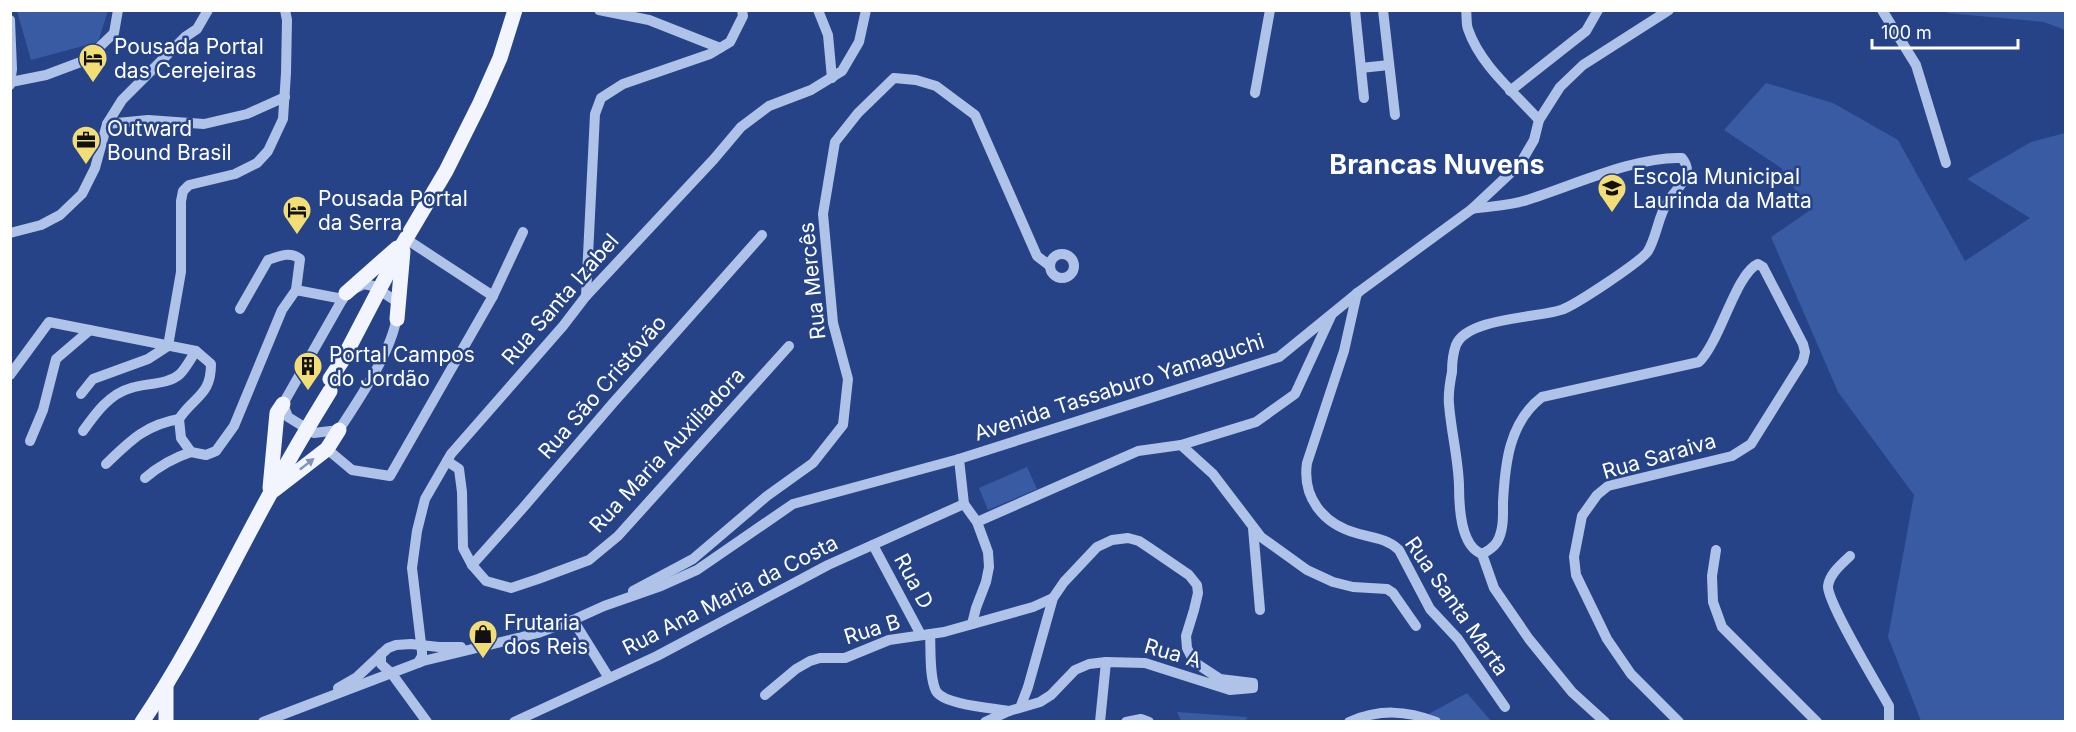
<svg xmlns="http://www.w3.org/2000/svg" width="2076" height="732" viewBox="0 0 2076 732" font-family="Inter,sans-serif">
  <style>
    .green { fill: #395ba3 }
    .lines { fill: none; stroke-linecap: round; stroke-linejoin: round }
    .minor { stroke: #afc2e8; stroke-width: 10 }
    .major { stroke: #f2f5fe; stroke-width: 15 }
    .oneway { fill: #8193bc }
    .labels { text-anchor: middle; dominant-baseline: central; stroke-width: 5; stroke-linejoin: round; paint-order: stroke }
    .poi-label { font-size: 21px; fill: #fff; stroke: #254386; text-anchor: start }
    .street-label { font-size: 21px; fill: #fff; stroke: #254386 }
    .district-label { font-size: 27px; font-weight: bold; fill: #fff; stroke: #254386 }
  </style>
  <rect width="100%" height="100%" fill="#254386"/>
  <!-- green -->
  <g class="green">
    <polygon points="1948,10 2065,11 2065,30 2044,22 1947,13"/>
    <polygon points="17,11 108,11 98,42 31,60"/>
    <polygon points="1766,83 1833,103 1898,140 1965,261 2030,218 1967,179 2031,142 2065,133 2065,721 1921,721 1888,637 1914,495 1838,392 1771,237 1809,211 1781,168 1724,130"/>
    <polygon points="1027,467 1037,489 988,510 979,488"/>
    <polygon points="1467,693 1491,721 1414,722"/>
    <polygon points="1177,712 1247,717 1246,721 1181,721"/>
  </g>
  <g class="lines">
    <!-- minor -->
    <g class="minor">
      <polyline points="599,10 649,20 720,48"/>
      <polyline points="818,10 828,35 832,78"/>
      <polyline points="1355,10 1364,98"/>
      <polyline points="1383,10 1395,115"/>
      <path d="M1466 10C1467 16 1466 24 1468 29 1480 65 1514 92 1539 120"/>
      <polyline points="1882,10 1916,65 1946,163"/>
      <polyline points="10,20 12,69 10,85"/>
      <polyline points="1361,68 1389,65"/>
      <polyline points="11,82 46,75 86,60 114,33 118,10"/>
      <polyline points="1510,91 1586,31 1598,10"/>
      <polyline points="1255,93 1270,10"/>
      <polyline points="107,124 148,120 204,124 247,114 285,97"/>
      <path d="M1472 209C1490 206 1510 206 1527 200 1572 186 1636 156 1682 158 1696 176 1677 187 1668 201 1658 216 1657 236 1648 251 1642 261 1574 306 1561 310 1536 318 1467 318 1456 345 1453 353 1452 363 1452 372 1450 382 1448 393 1449 404 1451 431 1458 457 1459 485 1459 505 1460 546 1482 554L1494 588 1529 639 1572 692 1605 722"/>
      <polyline points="10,233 41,225 60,215 82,194 95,168 107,124 122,100 185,37 197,29 208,10"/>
      <polyline points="406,239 493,296"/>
      <circle cx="1062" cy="266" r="12"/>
      <path d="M364 284 373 286 396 301C405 334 357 402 339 430L314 433 288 417 283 404 346 293Z"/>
      <path d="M1357 293 1344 351 1307 463C1302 497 1323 524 1356 533 1372 538 1387 538 1399 550L1430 609 1458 639 1505 707"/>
      <polyline points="586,296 595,114 601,98 623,84 710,54 730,42 743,16 742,10"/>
      <path d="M240 309 268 260C279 256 290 251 300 259L296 290"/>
      <path d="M10 375 49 322 196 351 211 364C211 396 194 396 179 419L181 438 191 452 206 455 216 451 234 426 282 310 296 290 343 299"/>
      <polyline points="81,394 93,379 148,359 168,346 181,272 181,201 183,191 189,185 235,174 257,163 268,151 283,119 286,73 287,20 285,10"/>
      <path d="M83 431C95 414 109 394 131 388 145 383 168 385 180 374 186 368 191 358 196 351"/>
      <polyline points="30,441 43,410 56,359 90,330"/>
      <polyline points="1181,445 1213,474 1261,537 1307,570 1333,582 1353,587 1387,589 1393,593 1416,626"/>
      <polyline points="327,449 352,470 390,476 493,296 523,232"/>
      <polyline points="959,459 964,504 977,522 988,552 989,567 986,582 976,608 972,624"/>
      <polyline points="447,461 459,469 462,492 463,548 472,565 486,581 511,588 538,579 589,560 618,536 789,346"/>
      <path d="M106 464C130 441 145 425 179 419"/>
      <path d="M145 478C160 465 173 458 191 452"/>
      <polyline points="977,522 1138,451 1181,445 1256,422 1295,394 1331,316"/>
      <polyline points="1253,528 1260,610"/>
      <polyline points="873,545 921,635"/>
      <polyline points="1716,550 1712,576 1713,602 1722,627 1817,722"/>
      <path d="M1482 554C1488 551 1493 548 1497 542 1504 530 1503 515 1503 502 1505 464 1509 422 1542 397L1699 362C1720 342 1736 273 1758 264L1763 267 1803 344 1805 352 1803 361 1751 444 1732 456 1608 486 1597 495 1582 516 1574 557 1576 575 1607 639 1631 674 1679 722"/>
      <path d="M1850 556C1842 564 1830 573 1828 586 1827 602 1878 686 1889 706V722"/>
      <polyline points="472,565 522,509 613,403 762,235"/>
      <polyline points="633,591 693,559 767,496 813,463 843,425 848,379 833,323 823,214 835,142 858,113 894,78 916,80 936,86 975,115 1037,256 1050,266"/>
      <polyline points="573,620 609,678"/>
      <path d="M930 634C931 649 929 677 936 691 944 705 993 708 1009 711"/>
      <polyline points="381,654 381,664 392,674 427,722"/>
      <polyline points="418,663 422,656 422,652 412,568 417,531 425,499 451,454 563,326 586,296 714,159 741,127 769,106 811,90 842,71 859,42 866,10"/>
      <polyline points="338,688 357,677 388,648 396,645 411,644 439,647 461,647"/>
      <polyline points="765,695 796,669 810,661 820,658 845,658 889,640 944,632 1033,607 1053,598"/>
      <polyline points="263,722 423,661 538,633 573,620 604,606 661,586 697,570 793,504 959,459 1279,357 1360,291 1472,209 1520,164 1534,140 1539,120 1560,87 1583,65 1669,10"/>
      <polyline points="514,722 657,656 828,565 964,504"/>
      <polyline points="985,722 1009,711 1040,702 1051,695 1075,670 1089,664 1106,662 1145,663 1230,690 1253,688 1253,683 1220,679 1194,662 1187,648 1186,636 1194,610 1198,593 1197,585 1189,575 1151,549 1139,541 1128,538 1112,540 1097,547 1064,582 1053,598 1028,687 1020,708"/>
      <polyline points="1100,722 1106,662"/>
      <polyline points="1126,722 1141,719 1149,722"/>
      <path d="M1349 722C1379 709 1406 710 1436 722"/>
    </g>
    <!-- major -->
    <g class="major">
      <polyline points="346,293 397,248"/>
      <polyline points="397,319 403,251"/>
      <polyline points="330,379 342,361 404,242 446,171 480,103 500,58 515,10"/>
      <polyline points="270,488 277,413 283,404"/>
      <polyline points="274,490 327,449 339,430"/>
      <polyline points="166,687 166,722"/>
      <path d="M142 722C191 650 228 570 270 494 289 459 309 425 330 391"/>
    </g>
  </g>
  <!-- one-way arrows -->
  <defs><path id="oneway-solid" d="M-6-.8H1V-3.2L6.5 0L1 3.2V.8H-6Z" transform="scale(1.5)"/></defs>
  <use class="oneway" href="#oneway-solid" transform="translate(307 464) rotate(-38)"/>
  <!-- icons -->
  <defs>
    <g id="hotel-pin" transform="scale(1.5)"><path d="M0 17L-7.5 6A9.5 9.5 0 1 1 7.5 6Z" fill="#f2de74" stroke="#254386"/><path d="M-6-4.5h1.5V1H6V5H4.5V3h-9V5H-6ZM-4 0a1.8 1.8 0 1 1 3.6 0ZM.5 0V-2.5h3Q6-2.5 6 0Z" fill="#111"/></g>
    <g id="office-pin" transform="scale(1.5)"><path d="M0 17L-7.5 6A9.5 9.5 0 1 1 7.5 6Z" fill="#f2de74" stroke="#254386"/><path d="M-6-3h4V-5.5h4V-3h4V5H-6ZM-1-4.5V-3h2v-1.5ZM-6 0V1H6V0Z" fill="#111"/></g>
    <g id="school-pin" transform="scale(1.5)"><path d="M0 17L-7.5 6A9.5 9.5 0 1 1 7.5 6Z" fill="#f2de74" stroke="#254386"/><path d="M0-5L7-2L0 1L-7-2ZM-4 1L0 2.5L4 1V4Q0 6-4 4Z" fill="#111"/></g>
    <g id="building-pin" transform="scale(1.5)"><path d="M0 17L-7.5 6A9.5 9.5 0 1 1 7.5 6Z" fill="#f2de74" stroke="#254386"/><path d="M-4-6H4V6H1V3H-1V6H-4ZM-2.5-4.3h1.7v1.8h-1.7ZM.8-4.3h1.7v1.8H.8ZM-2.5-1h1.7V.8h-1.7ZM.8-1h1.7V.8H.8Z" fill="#111"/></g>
    <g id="shop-pin" transform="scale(1.5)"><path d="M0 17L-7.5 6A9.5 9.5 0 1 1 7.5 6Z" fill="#f2de74" stroke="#254386"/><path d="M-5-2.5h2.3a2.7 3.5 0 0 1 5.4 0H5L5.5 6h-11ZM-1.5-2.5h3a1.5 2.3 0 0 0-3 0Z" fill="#111"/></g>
  </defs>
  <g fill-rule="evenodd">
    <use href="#hotel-pin" x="93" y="58"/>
    <use href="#office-pin" x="86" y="140"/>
    <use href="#school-pin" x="1612" y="188"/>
    <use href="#hotel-pin" x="297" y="210"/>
    <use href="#building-pin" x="308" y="366"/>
    <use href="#shop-pin" x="483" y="634"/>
  </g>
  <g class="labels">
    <!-- poi labels -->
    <g class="poi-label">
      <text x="114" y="46">Pousada Portal<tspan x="114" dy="24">das Cerejeiras</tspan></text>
      <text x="107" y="128">Outward<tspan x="107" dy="24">Bound Brasil</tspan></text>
      <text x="1633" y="176">Escola Municipal<tspan x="1633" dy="24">Laurinda da Matta</tspan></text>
      <text x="318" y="198">Pousada Portal<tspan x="318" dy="24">da Serra</tspan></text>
      <text x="329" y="354">Portal Campos<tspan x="329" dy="24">do Jordão</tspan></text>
      <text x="504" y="622">Frutaria<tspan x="504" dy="24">dos Reis</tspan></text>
    </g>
    <!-- street labels -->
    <g class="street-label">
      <text transform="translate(812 281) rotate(-96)">Rua Mercês</text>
      <text transform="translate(560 299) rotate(-49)">Rua Santa Izabel</text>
      <text transform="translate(602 387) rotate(-49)">Rua São Cristóvão</text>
      <text transform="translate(1119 387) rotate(-18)">Avenida Tassaburo Yamaguchi</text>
      <text transform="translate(667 450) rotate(-47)">Rua Maria Auxiliadora</text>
      <text transform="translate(1659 456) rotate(-16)">Rua Saraiva</text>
      <text transform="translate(914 581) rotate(62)">Rua D</text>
      <text transform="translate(730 595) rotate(-27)">Rua Ana Maria da Costa</text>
      <text transform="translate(1457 606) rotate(55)">Rua Santa Marta</text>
      <text transform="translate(872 629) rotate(-17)">Rua B</text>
      <text transform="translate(1173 653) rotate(16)">Rua A</text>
    </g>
    <!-- district labels -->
    <g class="district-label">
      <text x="1437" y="164">Brancas Nuvens</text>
    </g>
  </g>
  <!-- border -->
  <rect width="2076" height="732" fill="none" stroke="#ffffff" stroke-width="24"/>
  <!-- scale -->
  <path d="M1872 39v9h146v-9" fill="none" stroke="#ffffff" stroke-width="3"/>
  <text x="1881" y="39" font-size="18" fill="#ffffff" stroke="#254386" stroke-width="4.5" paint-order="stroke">100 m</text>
</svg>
